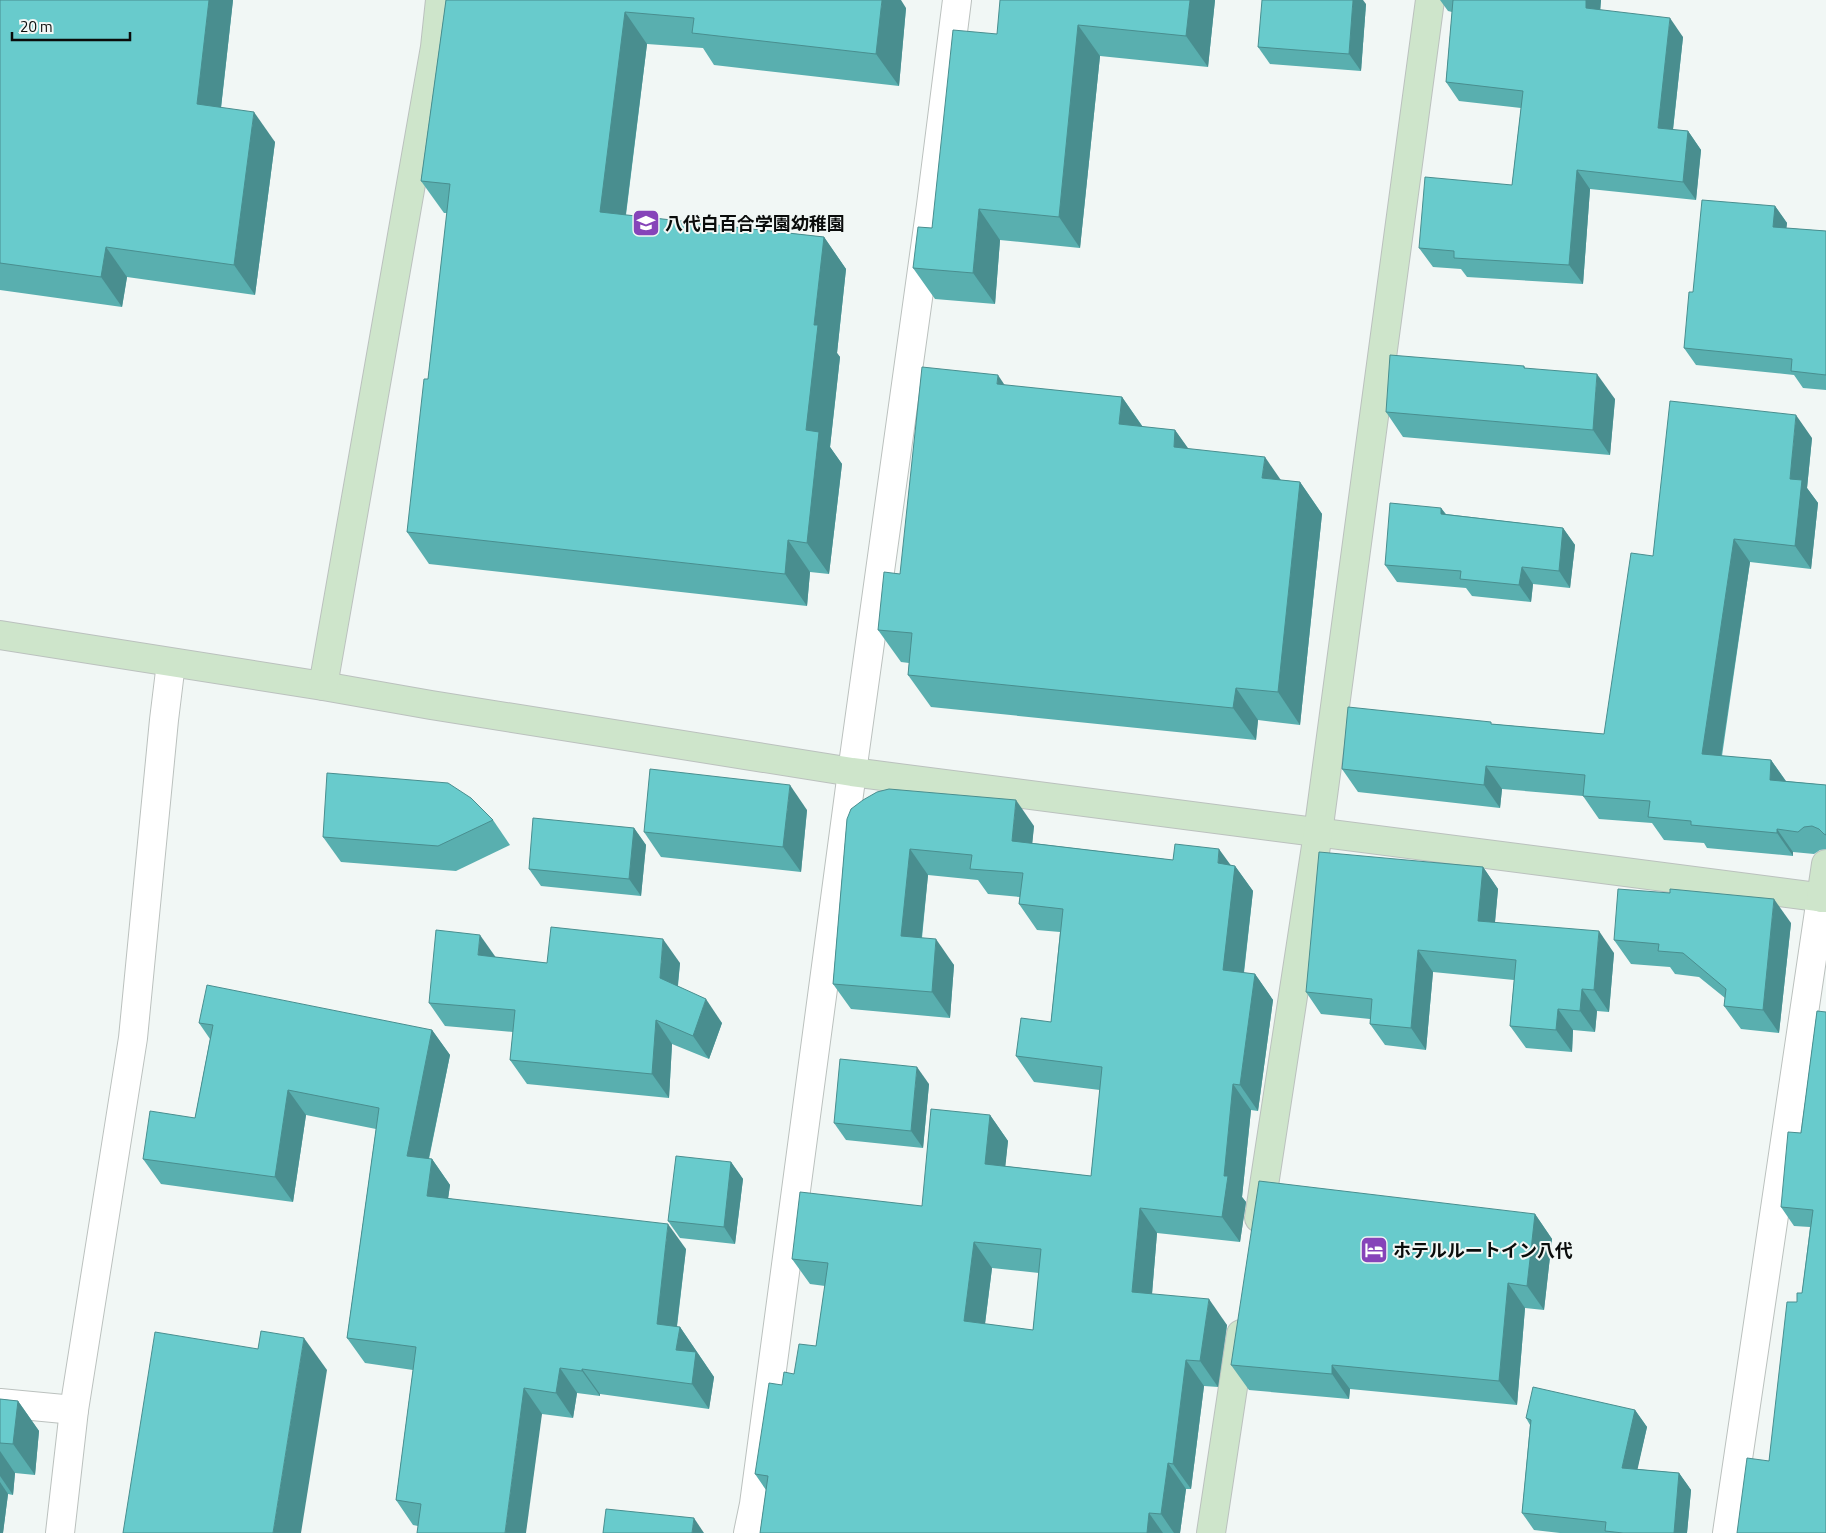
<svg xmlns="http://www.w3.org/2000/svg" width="1826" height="1533" viewBox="0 0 1826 1533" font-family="'Titillium Web','Noto Sans JP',sans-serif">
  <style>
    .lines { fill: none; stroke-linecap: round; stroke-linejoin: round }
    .street-casing { stroke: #bbc1be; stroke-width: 30 }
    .secondary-casing { stroke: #bbc1be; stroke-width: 30 }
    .street { stroke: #fff; stroke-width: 28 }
    .secondary { stroke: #cee5cb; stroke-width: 28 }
    .wall { fill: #59afaf; fill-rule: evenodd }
    .shaded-wall { fill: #498e8f }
    .building { fill: #68cbcc; stroke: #498e8f; fill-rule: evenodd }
    .labels { text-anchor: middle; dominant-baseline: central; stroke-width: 4; stroke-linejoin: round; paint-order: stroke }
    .poi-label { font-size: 18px; font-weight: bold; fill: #0a0c0b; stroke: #f1f7f5; text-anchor: start }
  </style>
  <rect width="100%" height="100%" fill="#f1f7f5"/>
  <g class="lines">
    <!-- street casing -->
    <g class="street-casing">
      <g id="street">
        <polyline points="0,1403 74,1410"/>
        <polyline points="60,1533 74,1410 133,1038 164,720 171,663"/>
        <polyline points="748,1533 754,1504 852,772 931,205 957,0"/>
        <polyline points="1727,1533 1821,898"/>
      </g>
    </g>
    <!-- secondary casing -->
    <g class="secondary-casing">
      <g id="secondary">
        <polyline points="0,635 323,686 431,705 852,772 1826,898"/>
        <polyline points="323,686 435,47 440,0"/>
        <polyline points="1821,898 1826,864"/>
        <polyline points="1259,1218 1318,833 1430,0"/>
        <polyline points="1211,1533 1241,1334"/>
      </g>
    </g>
    <!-- street -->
    <use href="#street" class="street"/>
    <!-- secondary -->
    <use href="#secondary" class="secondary"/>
  </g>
  <!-- wall -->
  <g class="wall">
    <polygon points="0,0 233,0 221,108 275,142 255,295 127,277 122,307 0,290"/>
    <polygon points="446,0 906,8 899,86 714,65 703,48 647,44 626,215 824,237 846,269 837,353 840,357 830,447 842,464 829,574 810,572 807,606 429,564 407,532 428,379 447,213 444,213 421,181"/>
    <polygon points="1215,0 1208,67 1100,56 1080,248 1000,240 995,304 935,299 913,268 932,228 997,34"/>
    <polygon points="1440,0 1601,0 1600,10 1683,37 1673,130 1688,131 1701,150 1696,200 1590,189 1583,284 1467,277 1461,269 1433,267 1419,248 1512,185 1521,108 1459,101 1446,82 1452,12 1448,11"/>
    <polygon points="1366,4 1361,71 1270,64 1258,47"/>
    <polygon points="1775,206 1787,223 1786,228 1826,231 1826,390 1803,388 1794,375 1696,365 1684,348 1693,292"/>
    <polygon points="1524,366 1525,368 1615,399 1610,455 1403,437 1386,412"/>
    <polygon points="1004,385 1122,397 1143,427 1175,430 1188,449 1281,480 1300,482 1322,514 1300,725 1258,720 1256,740 931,707 908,675 909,663 901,662 878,630 900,574"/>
    <polygon points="1812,438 1807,488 1818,503 1811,569 1750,562 1722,756 1771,760 1786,781 1826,785 1826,849 1820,850 1814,854 1793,852 1793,856 1707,848 1704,843 1664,840 1652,823 1599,819 1583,796 1502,789 1500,808 1358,792 1342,769 1493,724 1604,734 1653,556"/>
    <polygon points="1441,508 1446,514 1563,528 1575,545 1570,588 1533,584 1531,602 1472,596 1466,588 1397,582 1385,565"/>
    <polygon points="807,810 801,872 661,857 644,832"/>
    <path d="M847 819 1034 826 1032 843 1173 860 1235 866 1253 891 1244 973 1255 974 1273 1000 1258 1111 1251 1110 1242 1197 1246 1202 1240 1242 1157 1233 1152 1294 1227 1325 1218 1387 1204 1386 1191 1489H1186L1180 1533H760L766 1490 755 1474 782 1385 794 1374 816 1346 825 1286 810 1284 792 1259 922 1206 990 1115 1008 1141 1005 1166 1091 1176 1100 1090 1034 1082 1016 1056 1051 1022 1060 932 1037 930 1019 904 1020 897 988 894 978 880 928 875 922 938 954 965 950 1018 851 1009 833 984ZM992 1268 1039 1273 1033 1330 985 1324Z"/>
    <polygon points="493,820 510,845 456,871 341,862 323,837"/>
    <polygon points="634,828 646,845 641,896 541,886 529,869"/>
    <polygon points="1483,867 1498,889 1495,922 1614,953 1609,1012 1597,1011 1595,1032 1573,1030 1572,1052 1526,1048 1510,1026 1514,980 1433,972 1426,1050 1385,1045 1370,1024 1370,1019 1321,1014 1306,992"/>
    <polygon points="1791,923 1779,1033 1741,1029 1724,1006 1725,998 1699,977 1675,974 1670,967 1631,964 1614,940"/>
    <polygon points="496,957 547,963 680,963 678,986 722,1023 709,1059 672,1044 669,1098 527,1084 510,1060 513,1032 445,1026 429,1003"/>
    <polygon points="1817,1011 1826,1533 1769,1461 1797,1302 1802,1293 1810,1227 1794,1226 1781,1207 1801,1133"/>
    <polygon points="199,1023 432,1030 450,1055 429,1159 432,1159 450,1185 448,1198 686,1249 677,1327 680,1327 714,1377 709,1409 600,1394 600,1396 577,1393 573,1418 542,1414 418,1526 413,1525 396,1500 413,1370 365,1363 347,1338 376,1129 306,1115 293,1202 161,1184 143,1159 195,1118 210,1039"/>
    <polygon points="929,1084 923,1148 846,1140 834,1123"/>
    <polygon points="731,1162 743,1179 735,1244 680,1238 668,1221"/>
    <polygon points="1535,1214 1552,1239 1544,1310 1525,1308 1517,1405 1350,1389 1349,1399 1249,1390 1231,1365"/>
    <polygon points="0,1399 18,1401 39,1431 35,1475 15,1473 13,1495 8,1494 3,1533 0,1533"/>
    <polygon points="1635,1410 1647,1427 1637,1469 1679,1473 1691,1490 1687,1533 1560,1533 1534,1530 1522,1513 1530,1425 1526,1418"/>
  </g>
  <!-- shaded-wall -->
  <g class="shaded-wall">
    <polygon points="209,0 233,0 218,134 197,104"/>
    <polygon points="882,0 901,0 906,8 899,86 876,54"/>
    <polygon points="1190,0 1215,0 1208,67 1186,36"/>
    <polygon points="1353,0 1363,0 1366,4 1361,71 1349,54"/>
    <polygon points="1586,0 1601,0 1599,27 1586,8"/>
    <polygon points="625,12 647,44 622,244 600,212"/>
    <polygon points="1670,18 1683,37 1671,147 1658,128"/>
    <polygon points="1078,25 1100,56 1080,248 1059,217"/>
    <polygon points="254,112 275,142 255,295 234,265"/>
    <polygon points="1688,131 1701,150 1696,200 1683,182"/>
    <polygon points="1577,170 1590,189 1583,284 1569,265"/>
    <polygon points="1775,206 1787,223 1785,244 1773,227"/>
    <polygon points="979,209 1000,240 995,304 973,273"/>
    <polygon points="824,237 846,269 837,353 840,357 830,447 842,464 829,574 807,543 806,430 814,325"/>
    <polygon points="106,247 127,277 122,307 101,277"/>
    <polygon points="1597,374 1615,399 1610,455 1593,430"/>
    <polygon points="998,375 1020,408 997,384"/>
    <polygon points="1122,397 1144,429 1119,424"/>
    <polygon points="1796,415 1812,438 1807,488 1818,503 1811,569 1795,546 1790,479"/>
    <polygon points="1175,430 1198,462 1174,447"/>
    <polygon points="1265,457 1287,489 1262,478"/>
    <polygon points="1300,482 1322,514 1300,725 1278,692"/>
    <polygon points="1441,508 1453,525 1441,514"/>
    <polygon points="1563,528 1575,545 1570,588 1559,571"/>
    <polygon points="1734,539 1750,562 1718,777 1702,754"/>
    <polygon points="788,540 810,572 807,606 785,574"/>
    <polygon points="1522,567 1533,584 1531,602 1519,585"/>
    <polygon points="1236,688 1258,720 1256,740 1233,708"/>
    <polygon points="1771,760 1787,783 1770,780"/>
    <polygon points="1486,766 1502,789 1500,808 1484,785"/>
    <polygon points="790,785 807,810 801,872 783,847"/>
    <polygon points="1016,800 1034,826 1030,867 1012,841"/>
    <polygon points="634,828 646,845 641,896 629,879"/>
    <polygon points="1777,829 1793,852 1793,856 1777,833"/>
    <polygon points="910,849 928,875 919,962 901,936"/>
    <polygon points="1219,849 1235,871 1235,866 1253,891 1241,996 1223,970 1218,863"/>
    <polygon points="1483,867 1498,889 1493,943 1478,921"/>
    <polygon points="1774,899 1791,923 1779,1033 1763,1010"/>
    <polygon points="1599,931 1614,953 1609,1012 1594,990"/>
    <polygon points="480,935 497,959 478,955"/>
    <polygon points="663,939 680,963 676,1002 660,978"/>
    <polygon points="936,939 954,965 950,1018 932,992"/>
    <polygon points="1418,950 1433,972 1426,1050 1411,1028"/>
    <polygon points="1255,974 1273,1000 1258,1111 1240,1085"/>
    <polygon points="1582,989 1597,1011 1595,1032 1580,1011"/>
    <polygon points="706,999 722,1023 709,1059 693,1036"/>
    <polygon points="1558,1009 1573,1030 1572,1052 1556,1030"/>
    <polygon points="656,1020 672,1044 669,1098 652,1074"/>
    <polygon points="432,1030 450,1055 424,1181 407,1156"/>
    <polygon points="917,1067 929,1084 923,1148 911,1131"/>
    <polygon points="1233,1084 1251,1110 1242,1197 1246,1202 1240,1242 1222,1217 1224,1176"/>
    <polygon points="288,1090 306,1115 293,1202 275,1177"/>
    <polygon points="990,1115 1008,1141 1003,1189 985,1164"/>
    <polygon points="432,1159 450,1185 445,1221 427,1196"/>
    <polygon points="731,1162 743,1179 735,1244 724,1227"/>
    <polygon points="1140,1208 1157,1233 1150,1318 1132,1292"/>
    <polygon points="1535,1214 1552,1239 1544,1310 1527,1286"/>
    <polygon points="668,1224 686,1249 674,1349 657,1324"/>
    <polygon points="974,1242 992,1268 982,1347 964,1321"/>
    <polygon points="1508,1283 1525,1308 1517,1405 1499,1381"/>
    <polygon points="1209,1299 1227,1325 1218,1387 1200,1361"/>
    <polygon points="680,1327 714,1377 709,1409 692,1384 676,1350"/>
    <polygon points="304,1338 327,1370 301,1533 273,1533"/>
    <polygon points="1186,1360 1204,1386 1191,1489 1173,1464"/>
    <polygon points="1332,1365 1350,1389 1349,1399 1332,1374"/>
    <polygon points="560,1368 577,1393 573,1418 556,1393"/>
    <polygon points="582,1369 600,1394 600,1396 582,1371"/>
    <polygon points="524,1388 542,1414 526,1533 505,1533"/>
    <polygon points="18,1401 39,1431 35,1475 13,1444"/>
    <polygon points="1635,1410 1647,1427 1634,1485 1622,1468"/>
    <polygon points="0,1451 15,1473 13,1495 0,1476"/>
    <polygon points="1168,1463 1186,1489 1180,1533 1174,1533 1161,1514"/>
    <polygon points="1679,1473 1691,1490 1687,1533 1674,1533"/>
    <polygon points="0,1482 8,1494 3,1533 0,1533"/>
    <polygon points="1149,1513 1163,1533 1147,1533"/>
    <polygon points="694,1518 704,1533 692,1533"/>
  </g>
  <!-- building -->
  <g class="building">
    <polygon points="0,0 209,0 197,104 254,112 234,265 106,247 101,277 0,263"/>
    <polygon points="446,0 882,0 876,54 692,33 694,18 625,12 600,212 824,237 814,325 818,325 806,430 819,432 807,543 788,540 785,574 407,532 424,379 428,379 450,184 421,181"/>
    <polygon points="1000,0 1190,0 1186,36 1078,25 1059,217 979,209 973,273 913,268 918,227 932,228 953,30 997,34"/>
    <polygon points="1262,0 1353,0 1349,54 1258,47"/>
    <polygon points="1453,0 1586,0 1586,8 1670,18 1658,128 1688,131 1683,182 1577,170 1569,265 1454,258 1454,251 1419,248 1425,177 1512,185 1523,91 1446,82"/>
    <polygon points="1702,200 1775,206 1773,227 1826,231 1826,375 1791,371 1792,359 1684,348 1689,292 1693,292"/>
    <polygon points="1390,355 1524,366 1524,368 1597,374 1593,430 1386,412"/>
    <polygon points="922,367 998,375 997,384 1122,397 1119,424 1175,430 1174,447 1265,457 1262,478 1300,482 1278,692 1236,688 1233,708 908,675 912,633 878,630 884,572 900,574"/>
    <polygon points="1670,401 1796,415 1790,479 1802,480 1795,546 1734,539 1702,754 1771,760 1770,780 1826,785 1826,835 1824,834 1819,829 1812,826 1804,827 1798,832 1777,829 1777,833 1691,825 1691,821 1648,817 1650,801 1583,796 1585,775 1486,766 1484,785 1342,769 1348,707 1491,722 1491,724 1604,734 1631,553 1653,556"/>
    <polygon points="1390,503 1441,508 1441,514 1563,528 1559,571 1522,567 1519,585 1460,579 1461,571 1385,565"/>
    <polygon points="650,769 790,785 783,847 644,832"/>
    <polygon points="327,773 448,783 471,798 493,820 438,846 323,837"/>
    <path d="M889 789 1016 800 1012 841 1173 860 1175 844 1219 849 1218 863 1235 866 1223 970 1255 974 1240 1085 1233 1084 1224 1176H1228L1222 1217 1140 1208 1132 1292 1209 1299 1200 1361 1186 1360 1173 1464 1168 1463 1161 1514 1149 1513 1147 1533H760L768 1476 755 1474 769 1383 782 1385 784 1372 794 1374 799 1344 816 1346 828 1263 792 1259 800 1192 922 1206 931 1109 990 1115 985 1164 1091 1176 1102 1067 1016 1056 1021 1018 1051 1022 1063 909 1019 904 1023 873 970 869 972 855 910 849 901 936 936 939 932 992 833 984 847 819 851 809 863 800 877 792ZM974 1242 1041 1249 1033 1330 964 1321Z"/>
    <polygon points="533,818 634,828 629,879 529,869"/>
    <polygon points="1319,852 1483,867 1478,921 1599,931 1594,990 1582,989 1580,1011 1558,1009 1556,1030 1510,1026 1516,960 1418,950 1411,1028 1370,1024 1372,999 1306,992"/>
    <polygon points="1618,889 1670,893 1670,889 1774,899 1763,1010 1724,1006 1726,989 1683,953 1658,951 1659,944 1614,940"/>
    <polygon points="551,927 663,939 660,978 706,999 693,1036 656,1020 652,1074 510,1060 515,1010 429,1003 436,930 480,935 478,955 547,963"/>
    <polygon points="207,985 432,1030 407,1156 432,1159 427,1196 668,1224 657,1324 680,1327 676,1350 696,1352 692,1384 582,1369 582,1371 560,1368 556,1393 524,1388 505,1533 417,1533 421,1504 396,1500 416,1347 347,1338 379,1108 288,1090 275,1177 143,1159 150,1111 195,1118 213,1025 199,1023"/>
    <polygon points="1817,1011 1826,1012 1826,1533 1737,1533 1747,1458 1769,1461 1787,1302 1797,1302 1797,1293 1802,1293 1813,1210 1781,1207 1788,1132 1801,1133"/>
    <polygon points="840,1059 917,1067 911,1131 834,1123"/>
    <polygon points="676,1156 731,1162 724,1227 668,1221"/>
    <polygon points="1259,1181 1535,1214 1527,1286 1508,1283 1499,1381 1332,1365 1332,1374 1231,1365"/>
    <polygon points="261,1331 304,1338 273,1533 123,1533 155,1332 258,1349"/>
    <polygon points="1533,1387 1635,1410 1622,1468 1679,1473 1674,1533 1623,1533 1605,1531 1606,1522 1522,1513 1531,1420 1526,1418"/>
    <polygon points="0,1399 18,1401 13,1444 0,1443"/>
    <polygon points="606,1509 694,1518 692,1533 603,1533"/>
  </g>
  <!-- icons -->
  <defs>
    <g id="school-square" transform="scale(1.4375)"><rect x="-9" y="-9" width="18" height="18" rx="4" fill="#8644b9" stroke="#f1f7f5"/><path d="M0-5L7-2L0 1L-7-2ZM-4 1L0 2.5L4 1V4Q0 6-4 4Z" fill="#fff"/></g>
    <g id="hotel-square" transform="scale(1.4375)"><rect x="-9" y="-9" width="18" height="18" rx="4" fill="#8644b9" stroke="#f1f7f5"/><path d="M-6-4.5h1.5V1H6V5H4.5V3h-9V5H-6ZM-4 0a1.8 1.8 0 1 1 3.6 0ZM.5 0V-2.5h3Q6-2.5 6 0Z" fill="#fff"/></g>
  </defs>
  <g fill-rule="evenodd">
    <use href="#school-square" x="646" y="223"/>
    <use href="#hotel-square" x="1374" y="1250"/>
  </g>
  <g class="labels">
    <!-- poi labels -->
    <g class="poi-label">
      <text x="665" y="223">八代白百合学園幼稚園</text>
      <text x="1393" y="1250">ホテルルートイン八代</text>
    </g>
  </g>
  <!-- scale -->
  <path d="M12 32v8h118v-8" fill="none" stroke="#0a0c0b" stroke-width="2.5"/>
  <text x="20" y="32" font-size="15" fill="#0a0c0b" stroke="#f1f7f5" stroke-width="4" paint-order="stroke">20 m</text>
</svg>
